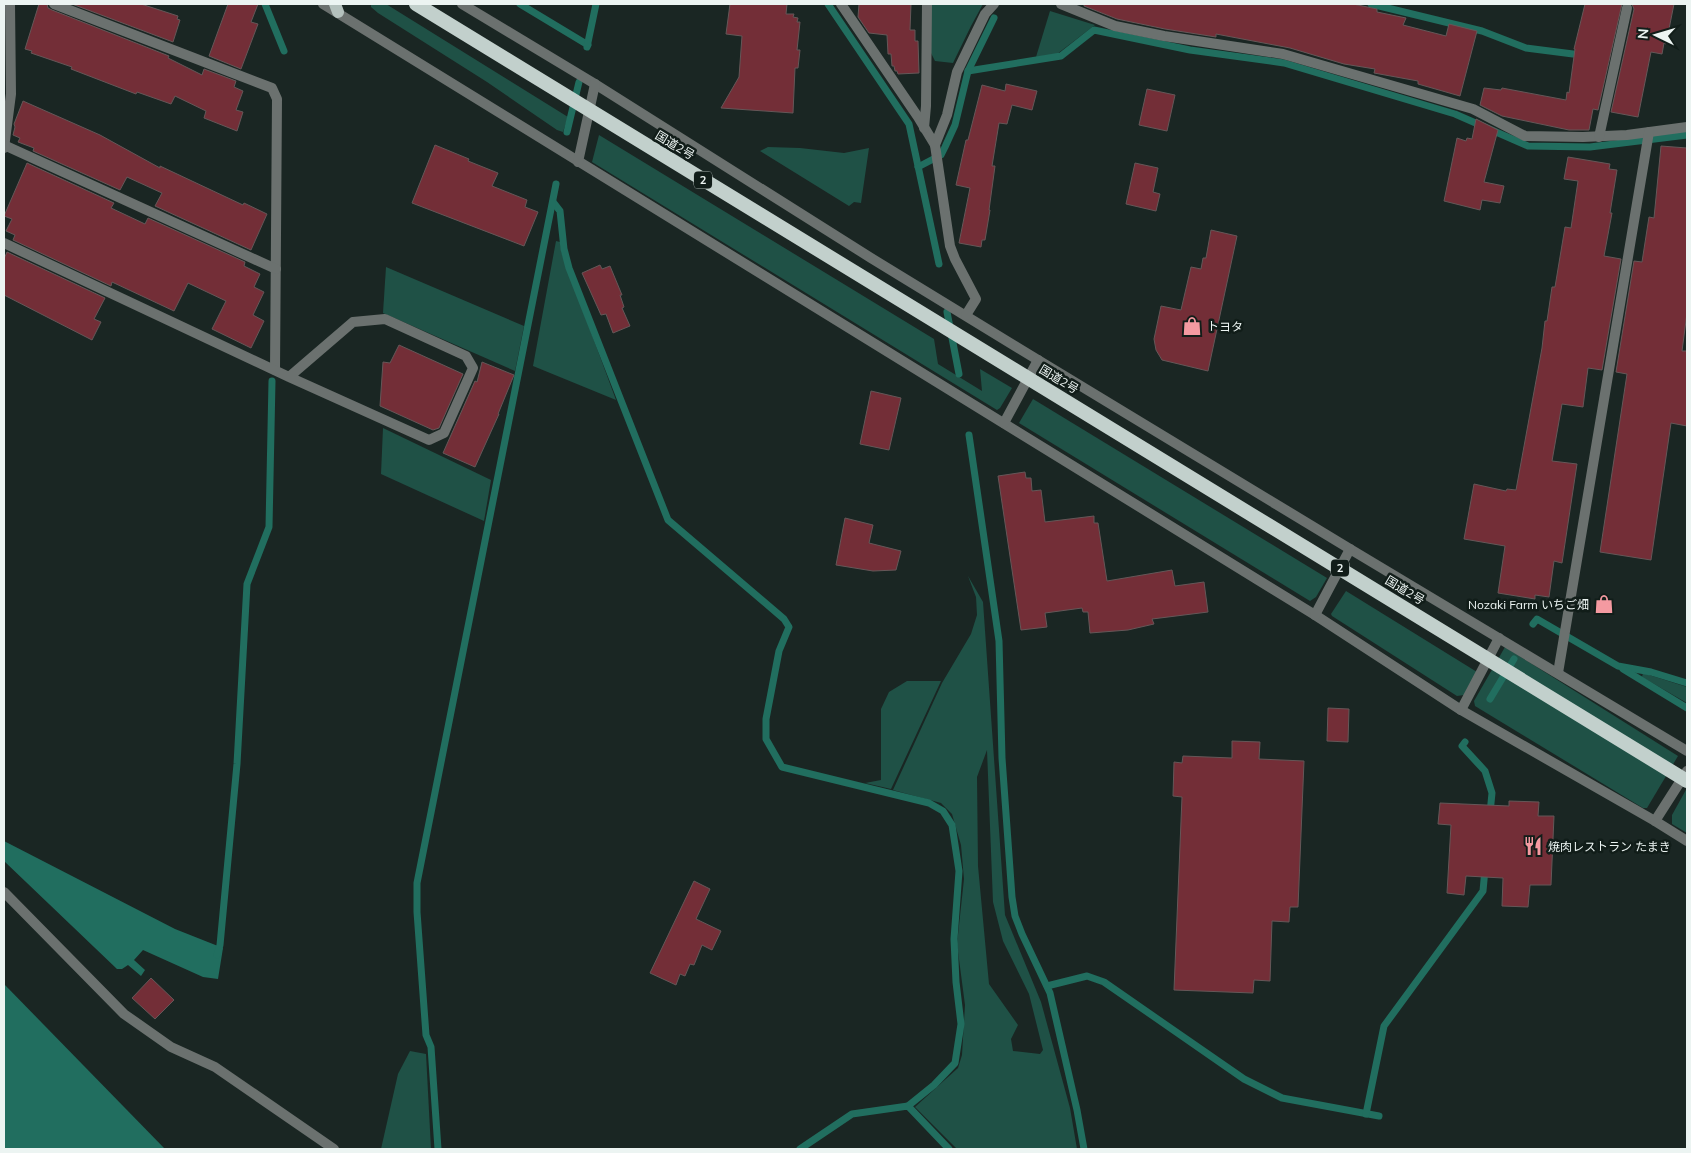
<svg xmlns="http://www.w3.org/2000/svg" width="1691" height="1153" viewBox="0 0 1691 1153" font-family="Mulish,'Noto Sans JP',sans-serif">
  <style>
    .green { fill: #1f5146; fill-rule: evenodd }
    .water { fill: #216e5f }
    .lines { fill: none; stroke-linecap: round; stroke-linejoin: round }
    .stream { stroke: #216e5f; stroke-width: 7 }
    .building { fill: #732e37; stroke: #655758 }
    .minor { stroke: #6b716f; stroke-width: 10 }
    .primary { stroke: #b4c1bd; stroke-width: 12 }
    .trunk-bridge { stroke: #c2d0cc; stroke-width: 14 }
    .labels { text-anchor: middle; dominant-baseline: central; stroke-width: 5; stroke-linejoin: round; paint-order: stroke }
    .shield { fill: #111d19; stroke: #aab4b1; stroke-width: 1 }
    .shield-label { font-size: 11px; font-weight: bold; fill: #ecf4f2 }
    .street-label { font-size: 12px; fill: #ecf4f2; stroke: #111d19 }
    .poi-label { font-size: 12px; fill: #ecf4f2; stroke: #111d19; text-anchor: start }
  </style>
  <rect width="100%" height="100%" fill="#1a2623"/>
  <!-- green -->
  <g class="green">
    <polygon points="371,4 386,4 568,117 563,132 557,130 487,82 378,13 371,7"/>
    <polygon points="931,4 983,4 971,26 953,63 935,61 931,53"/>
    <polygon points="1050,11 1095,25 1057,54 1036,57"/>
    <polygon points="599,135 934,339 938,364 982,391 980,369 1012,388 1000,408 997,410 592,162"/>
    <polygon points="768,147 800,148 844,153 869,148 861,203 854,202 849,206 760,151"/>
    <polygon points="556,241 560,242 562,254 616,400 533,366"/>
    <polygon points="386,267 524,326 515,371 383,313"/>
    <polygon points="1033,399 1327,578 1316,597 1310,601 1019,423"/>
    <polygon points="383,428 491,480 484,521 381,474"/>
    <path d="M968 576 983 602 1005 915 1041 1002 1070 1108 1077 1149H957L915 1107 958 1068 962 1055 965 1005 957 944 964 879 961 845 952 814 941 803 893 790 942 683 971 634 977 615 976 597ZM987 750 993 902 1003 941 1029 994 1043 1050 1040 1054 1013 1051 1011 1039 1018 1025 989 984 978 866 977 777Z"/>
    <polygon points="1346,591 1477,672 1464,695 1457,696 1332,616 1331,614"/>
    <polygon points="1505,647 1678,756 1647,808 1643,808 1475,706 1474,701"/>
    <polygon points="1643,673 1687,687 1687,703 1642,677"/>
    <polygon points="907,681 941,681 891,789 865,783 881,780 881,709 889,692"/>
    <polygon points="1687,788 1687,833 1672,824 1672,815"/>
    <polygon points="410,1051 426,1054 431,1149 381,1149 398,1074"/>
  </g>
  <!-- water -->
  <g class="water">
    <polygon points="4,841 175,929 223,948 218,979 203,977 143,950 134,960 145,970 141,976 128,965 122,969 117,969 4,861"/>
    <polygon points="4,984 165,1149 4,1149"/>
  </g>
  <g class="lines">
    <!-- stream -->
    <g class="stream">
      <polyline points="265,4 284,51"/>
      <polyline points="520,4 588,45"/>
      <polyline points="828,4 909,124 939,264"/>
      <polyline points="1371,4 1482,31 1526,48 1573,54"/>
      <polyline points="587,47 596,4"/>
      <polyline points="968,71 1061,56 1094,30 1190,50 1284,63 1455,114 1528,146 1590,147 1687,135"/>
      <polyline points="567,132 579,82"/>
      <polyline points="918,167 941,155 945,147 955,125 968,71 994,18"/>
      <polyline points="553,202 560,211 564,249 569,268 668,520 784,619 789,627 779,651 766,719 766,739 782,767 929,803 943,811 952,825 959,871 954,939 956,982 961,1024 955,1063 934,1085 908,1106"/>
      <polyline points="947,312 959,374"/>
      <polyline points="969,435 999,641 1002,758 1012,897 1015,916 1022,934 1050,993 1077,1110 1084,1149"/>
      <polyline points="1533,624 1537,619 1618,666 1651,672 1687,683"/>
      <polyline points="1623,669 1687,708"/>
      <polyline points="1490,699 1514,659"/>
      <polyline points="1465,742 1462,746 1485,771 1492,793 1490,813"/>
      <polyline points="217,955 220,945 237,764 247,584 269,527 272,381"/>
      <polyline points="1047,986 1087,976 1104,982 1244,1079 1282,1098 1379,1116"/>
      <polyline points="1366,1114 1384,1026 1483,891 1485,869"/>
      <polyline points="438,1149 431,1047 426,1035 417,912 417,883 556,184"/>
      <polyline points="800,1149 852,1114 908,1106 949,1149"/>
    </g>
  </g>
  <!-- building -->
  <g class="building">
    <polygon points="39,4 47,4 48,8 52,10 169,56 168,58 202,75 204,69 236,81 234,87 243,91 236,110 243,112 237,131 204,118 206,111 175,96 171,104 137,92 136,94 71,69 72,67 31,53 32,51 25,49"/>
    <polygon points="72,4 141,4 178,16 177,19 180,20 173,42"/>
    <polygon points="228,4 258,4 251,22 258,24 241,69 209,56"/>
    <polygon points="730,4 787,4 786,14 794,14 793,17 798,18 797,22 800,22 797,50 800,50 798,68 795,68 793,113 721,108 739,77 742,36 726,34"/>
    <polygon points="859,4 911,4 910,30 915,30 915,41 918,41 919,73 898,74 897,71 895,71 894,66 892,66 891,54 888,54 887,35 869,33 858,17"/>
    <polygon points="1084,4 1353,4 1377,9 1377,12 1406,18 1403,25 1446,36 1449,24 1477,31 1460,96 1418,84 1418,81 1374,73 1375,69 1344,64 1290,48 1216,34 1216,37 1165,29 1117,19 1084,6"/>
    <polygon points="1585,4 1622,4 1598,110 1593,109 1589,130 1569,130 1502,116 1480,105 1484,88 1501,90 1502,88 1566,100 1567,92 1569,93 1575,49 1574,49"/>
    <polygon points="1632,4 1674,4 1666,44 1664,43 1662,54 1651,52 1638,117 1611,112 1634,9"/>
    <polygon points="1006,84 1037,91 1032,110 1012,105 1007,124 999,123 992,166 995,166 989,210 990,210 985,240 982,240 981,247 959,243 970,188 956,185 966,140 968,140 982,85 1005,91"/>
    <polygon points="1147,89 1175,95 1167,131 1139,125"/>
    <polygon points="23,101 100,135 160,168 160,166 243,205 244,203 267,214 251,250 155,206 162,193 127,177 120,190 33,151 34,148 18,142 20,138 13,135 15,127 14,124"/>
    <polygon points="1476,119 1498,130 1484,182 1504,186 1500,203 1482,200 1480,210 1444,201 1457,138 1466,141 1467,138 1472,139"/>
    <polygon points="435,145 469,159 468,161 498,173 492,186 527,200 525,207 538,212 524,246 412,203"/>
    <polygon points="1661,146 1687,148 1687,313 1682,351 1687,351 1687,426 1671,423 1651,560 1600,552 1627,374 1616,372 1634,261 1642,262 1649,217 1654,218"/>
    <polygon points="1568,157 1610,164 1609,169 1617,170 1610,213 1612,213 1604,256 1621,259 1602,370 1588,368 1583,407 1562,404 1552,461 1577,464 1562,563 1554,561 1549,597 1535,595 1535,599 1498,593 1505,546 1464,539 1474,484 1506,491 1507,489 1516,490 1542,348 1545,321 1547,321 1552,287 1555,287 1565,227 1571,228 1578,181 1564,179"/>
    <polygon points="27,163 114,203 111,208 145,224 148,218 245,262 244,266 260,274 254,287 264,292 253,315 264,321 251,348 212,329 226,301 188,283 174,311 112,282 111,286 13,240 15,235 6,231 12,219 4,216"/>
    <polygon points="1135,163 1158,168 1153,192 1160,194 1156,211 1126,204"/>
    <polygon points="1211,230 1237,236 1208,371 1162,360 1156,350 1154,339 1161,306 1181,310 1191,267 1201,269 1203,258 1206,258"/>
    <polygon points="7,252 105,298 94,319 101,322 92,340 4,295 4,259"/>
    <polygon points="600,265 602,269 610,266 622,295 620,295 624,307 622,308 630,326 613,333 606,314 601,315 582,273"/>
    <polygon points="399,345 463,374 439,428 433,430 380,406 383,362 390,363"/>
    <polygon points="482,362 514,375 498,414 499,414 475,467 443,453 475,381 477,382"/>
    <polygon points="871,391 901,398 889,450 860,444"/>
    <polygon points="1025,472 1026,478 1031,478 1032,491 1041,490 1045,522 1094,516 1094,523 1098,523 1107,581 1172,570 1175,586 1204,582 1208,612 1152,619 1154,624 1128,630 1090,633 1088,612 1083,612 1082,608 1045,613 1047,627 1021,630 998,476"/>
    <polygon points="845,518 873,525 869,543 901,551 896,570 873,571 836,565"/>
    <polygon points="1328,708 1349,709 1348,742 1327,741"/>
    <polygon points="1232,741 1260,742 1259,759 1304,761 1298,907 1290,907 1289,922 1272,921 1270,981 1254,980 1253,993 1174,990 1182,797 1173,796 1174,762 1182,763 1183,756 1232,758"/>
    <polygon points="1509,801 1539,802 1538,816 1554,816 1551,885 1530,885 1528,907 1502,906 1503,878 1466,876 1464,895 1447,893 1451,825 1438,824 1440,803 1509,806"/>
    <polygon points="694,881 710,889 696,919 721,931 712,950 702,945 694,965 690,964 685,976 680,974 676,985 650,973"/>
    <polygon points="151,978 174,1000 155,1019 132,998"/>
  </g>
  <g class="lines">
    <!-- minor -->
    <g class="minor">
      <polyline points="54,4 272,88 277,99 275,370"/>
      <polyline points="323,4 1315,615 1461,710 1655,821 1687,841"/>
      <polyline points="462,4 595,84 871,258 1038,360 1350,549 1687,751"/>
      <polyline points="841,4 918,117 935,145"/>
      <polyline points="1061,4 1115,26 1164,36 1283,54 1473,109 1525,136 1583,137 1627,135 1687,127"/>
      <polyline points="924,128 926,106 927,4"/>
      <polyline points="1599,137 1627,8"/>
      <polyline points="4,145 276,269"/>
      <polyline points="4,148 11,94 10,4"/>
      <polyline points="578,162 595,84"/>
      <polyline points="4,243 289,377 429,440 444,433 473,368 466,356 385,319 353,322 289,377"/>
      <polyline points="966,315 976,299 955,259 950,246 935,145 947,115 957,72 985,14 994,4"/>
      <polyline points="1004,423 1038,360"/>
      <polyline points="1315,615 1350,549"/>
      <polyline points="1558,673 1649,132"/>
      <polyline points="1461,710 1499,638"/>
      <polyline points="1655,821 1687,771"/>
      <polyline points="4,892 124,1014 171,1047 215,1067 334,1149"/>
    </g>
    <!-- primary -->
    <polyline class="primary" points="335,4 338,12"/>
    <!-- trunk-bridge -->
    <polyline class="trunk-bridge" points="416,4 1687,781"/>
  </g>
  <!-- icons -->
  <defs>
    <g id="shop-bare" transform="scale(1.5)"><path d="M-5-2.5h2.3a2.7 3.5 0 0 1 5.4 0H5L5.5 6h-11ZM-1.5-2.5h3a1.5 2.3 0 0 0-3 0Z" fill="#f49aa1" stroke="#111d19" stroke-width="2.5" paint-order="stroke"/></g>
    <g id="restaurant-bare" transform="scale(1.5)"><path d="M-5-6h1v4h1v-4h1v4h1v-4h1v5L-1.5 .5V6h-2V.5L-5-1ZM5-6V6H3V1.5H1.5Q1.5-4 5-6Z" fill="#f49aa1" stroke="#111d19" stroke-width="2.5" paint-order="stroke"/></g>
  </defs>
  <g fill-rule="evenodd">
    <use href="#shop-bare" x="1192" y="326"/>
    <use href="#shop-bare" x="1604" y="604"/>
    <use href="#restaurant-bare" x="1533" y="846"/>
  </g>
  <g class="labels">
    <!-- shield labels -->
    <g class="shield">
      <rect x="694" y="171.5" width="18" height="17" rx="4"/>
      <rect x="1331" y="559.5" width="18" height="17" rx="4"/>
    </g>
    <g class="shield-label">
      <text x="703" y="180">2</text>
      <text x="1340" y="568">2</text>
    </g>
    <!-- street labels -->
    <g class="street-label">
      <text transform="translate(675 145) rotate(31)">国道2号</text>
      <text transform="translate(1059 379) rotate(31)">国道2号</text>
      <text transform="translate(1405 590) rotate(31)">国道2号</text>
    </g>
    <!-- poi labels -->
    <g class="poi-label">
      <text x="1207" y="326">トヨタ</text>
      <text x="1589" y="604" text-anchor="end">Nozaki Farm いちご畑</text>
      <text x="1548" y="846">焼肉レストラン たまき</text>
    </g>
  </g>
  <!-- border -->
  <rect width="1691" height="1153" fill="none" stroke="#ecf4f2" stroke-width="10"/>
  <!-- north arrow -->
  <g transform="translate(1656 35) rotate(275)" stroke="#111d19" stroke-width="4" paint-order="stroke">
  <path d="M0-4L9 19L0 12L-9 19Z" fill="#ecf4f2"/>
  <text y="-8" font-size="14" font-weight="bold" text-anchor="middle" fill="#ecf4f2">N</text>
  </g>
</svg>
